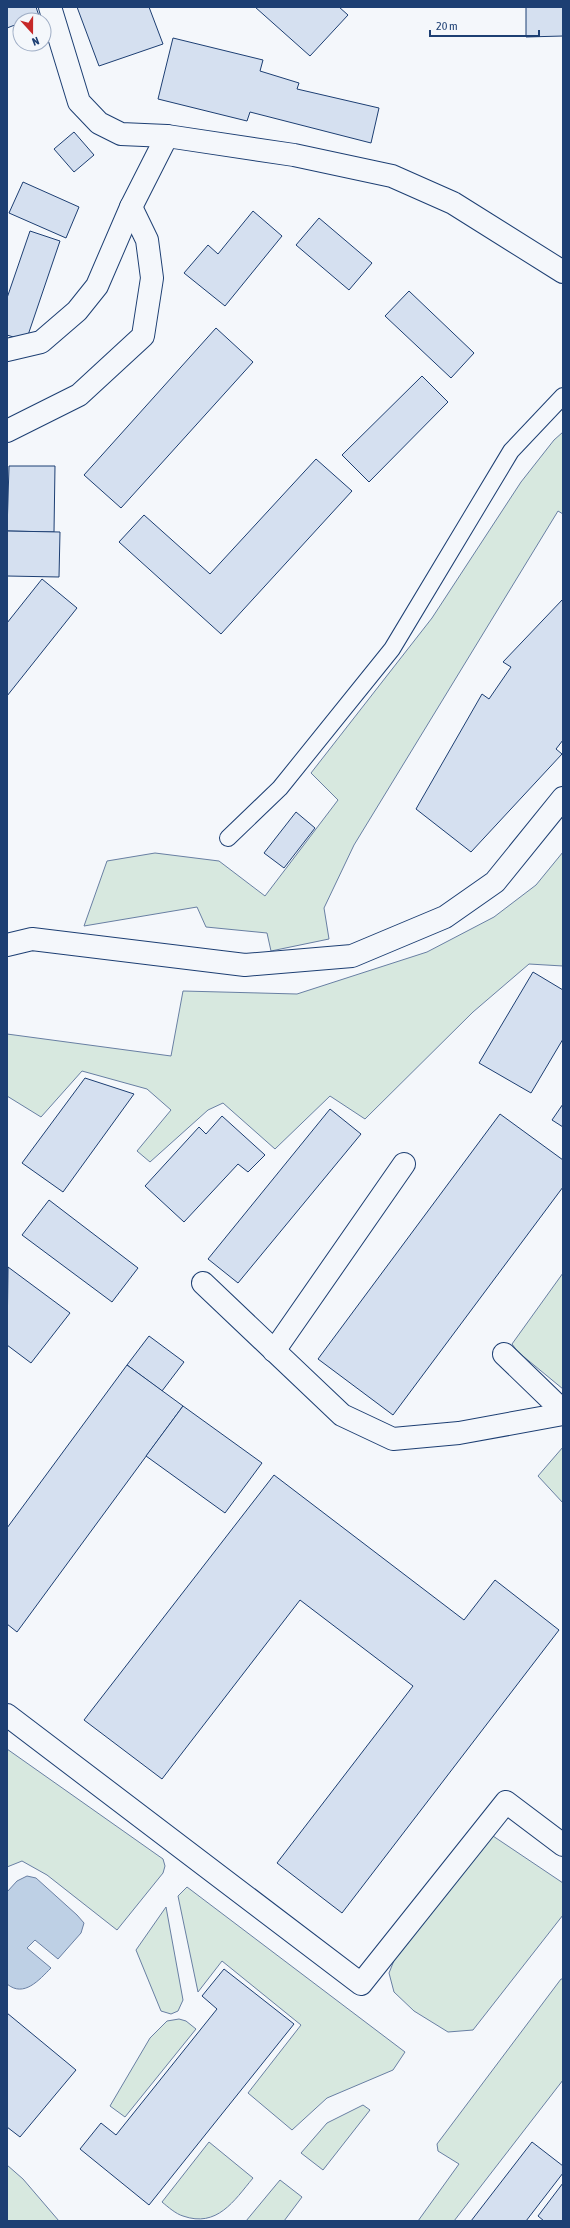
<svg xmlns="http://www.w3.org/2000/svg" width="570" height="2228" viewBox="0 0 570 2228" font-family="'Asap Condensed',sans-serif">
  <style>
    .green { fill: #d7e8df; stroke: #687fa3 }
    .water { fill: #bed0e5; stroke: #687fa3 }
    .building { fill: #d5e0f0; stroke: #1d3f73 }
    .lines { fill: none; stroke-linecap: round; stroke-linejoin: round }
    .lane-casing { stroke: #1d3f73; stroke-width: 18 }
    .street-casing { stroke: #1d3f73; stroke-width: 24 }
    .lane { stroke: #f4f7fb; stroke-width: 16 }
    .street { stroke: #f4f7fb; stroke-width: 22 }
  </style>
  <rect width="100%" height="100%" fill="#f4f7fb"/>
  <!-- green -->
  <g class="green">
    <polygon points="563,432 563,514 558,511 354,845 324,908 329,939 271,951 267,933 206,927 197,907 84,926 107,861 155,853 219,861 265,896 338,800 311,773 432,618 521,482 554,440"/>
    <polygon points="563,852 563,966 529,964 473,1012 365,1119 330,1096 275,1149 223,1103 208,1110 150,1162 137,1151 171,1110 147,1089 82,1071 41,1117 7,1096 7,1034 171,1056 183,991 297,994 427,952 494,917 536,885"/>
    <polygon points="563,1273 563,1389 518,1352 512,1344"/>
    <polygon points="563,1447 563,1503 538,1476"/>
    <polygon points="7,1749 163,1859 165,1866 163,1873 117,1930 47,1875 22,1861 7,1867"/>
    <polygon points="493,1836 563,1883 563,1915 473,2030 448,2032 414,2011 394,1992 389,1973 395,1958 483,1844"/>
    <polygon points="187,1887 405,2052 393,2070 327,2098 292,2130 248,2093 301,2025 222,1961 198,1992 178,1896"/>
    <polygon points="166,1907 183,2000 178,2011 171,2014 161,2011 136,1950"/>
    <polygon points="561,1979 563,1979 563,2080 454,2221 418,2221 459,2164 438,2151 437,2144"/>
    <polygon points="179,2019 186,2021 196,2029 125,2117 110,2106 150,2038 167,2021"/>
    <polygon points="363,2105 370,2110 323,2170 301,2153 327,2123"/>
    <path d="M209 2142 253 2178C234 2201 217 2228 183 2216 176 2214 168 2207 162 2202Z"/>
    <polygon points="7,2165 23,2179 59,2221 7,2221"/>
    <polygon points="280,2180 302,2197 284,2221 246,2221"/>
  </g>
  <!-- water -->
  <path class="water" d="M27 1876 36 1878 77 1915 84 1923 81 1933 58 1959 35 1940 27 1948 51 1968C39 1980 24 1998 7 1984V1892L17 1881Z"/>
  <!-- building -->
  <g class="building">
    <polygon points="7,7 36,7 39,16 28,20 20,20 20,23 7,28"/>
    <polygon points="77,7 149,7 163,44 99,66"/>
    <polygon points="255,7 339,7 348,15 310,56"/>
    <polygon points="526,7 563,7 563,36 526,37"/>
    <polygon points="173,38 263,60 260,71 299,83 297,89 379,108 371,143 250,112 247,121 158,99"/>
    <polygon points="74,132 94,155 74,172 54,149"/>
    <polygon points="23,182 79,207 66,238 9,213"/>
    <polygon points="253,211 282,236 225,306 184,273 208,245 218,254"/>
    <polygon points="319,218 372,263 349,290 296,245"/>
    <polygon points="30,231 60,241 26,341 7,335 7,298"/>
    <polygon points="409,291 474,353 451,378 385,316"/>
    <polygon points="216,328 253,362 121,508 84,475"/>
    <polygon points="422,376 448,402 369,482 342,455"/>
    <polygon points="316,459 352,491 221,634 119,542 144,515 210,574"/>
    <polygon points="9,466 55,466 54,532 7,531"/>
    <polygon points="7,531 60,532 59,577 7,576"/>
    <polygon points="42,579 77,608 7,696 7,623"/>
    <polygon points="563,599 563,740 556,749 562,754 471,852 416,809 482,694 489,699 511,667 503,662"/>
    <polygon points="296,812 315,828 284,868 264,853"/>
    <polygon points="533,972 563,990 563,1039 531,1093 479,1063"/>
    <polygon points="85,1078 134,1094 63,1192 22,1163"/>
    <polygon points="563,1104 563,1127 552,1120"/>
    <polygon points="330,1109 361,1134 238,1283 208,1259"/>
    <polygon points="500,1114 563,1160 563,1187 393,1415 318,1359"/>
    <polygon points="222,1116 265,1155 248,1172 238,1164 184,1222 145,1186 199,1127 206,1134"/>
    <polygon points="49,1200 138,1268 112,1302 22,1235"/>
    <polygon points="8,1267 70,1313 31,1363 7,1345"/>
    <polygon points="149,1336 184,1362 162,1391 127,1365"/>
    <polygon points="127,1365 183,1406 17,1632 7,1624 7,1528"/>
    <polygon points="183,1406 262,1463 225,1513 146,1456"/>
    <polygon points="274,1475 464,1620 495,1580 559,1630 342,1913 277,1863 413,1686 300,1600 162,1779 84,1720"/>
    <polygon points="224,1969 294,2024 149,2205 80,2149 101,2123 116,2135 217,2009 202,1996"/>
    <polygon points="7,2013 76,2070 20,2137 7,2127"/>
    <polygon points="532,2142 563,2166 563,2173 526,2221 471,2221"/>
    <polygon points="563,2183 563,2221 544,2221 538,2216"/>
  </g>
  <g class="lines">
    <!-- lane casing -->
    <g class="lane-casing">
      <polyline id="lane" points="228,838 280,788 392,649 511,451 563,396"/>
    </g>
    <!-- street casing -->
    <g class="street-casing">
      <g id="street">
        <polyline points="50,7 79,102 99,123 121,134 167,136 294,155 392,176 453,203 563,272"/>
        <polyline points="7,350 41,342 77,311 97,286 131,207 167,136"/>
        <polyline points="7,431 79,395 143,336 152,278 147,240 131,207"/>
        <polyline points="7,945 32,939 245,965 352,956 445,917 495,882 563,798"/>
        <polyline points="203,1283 342,1415 393,1439 459,1433 563,1414"/>
        <polyline points="274,1351 404,1164"/>
        <polyline points="504,1354 563,1411"/>
        <polyline points="7,1715 361,1984 506,1802 563,1845"/>
      </g>
    </g>
    <!-- lane -->
    <use href="#lane" class="lane"/>
    <!-- street -->
    <use href="#street" class="street"/>
  </g>
  <!-- border -->
  <rect width="570" height="2228" fill="none" stroke="#1d3f73" stroke-width="16"/>
  <!-- north arrow -->
  <g transform="translate(32 32) rotate(159)"><circle r="19" fill="#f4f7fb" stroke="#9eadc5"/>
  <path d="M0-3L7 15L0 10L-7 15Z" fill="#c62828"/>
  <text y="-6" font-size="11" font-weight="bold" text-anchor="middle" fill="#1d3f73">N</text>
  </g>
  <!-- scale -->
  <path d="M430 30v6h109v-6" fill="none" stroke="#1d3f73" stroke-width="2"/>
  <text x="436" y="30" font-size="12" fill="#1d3f73" stroke="#f4f7fb" stroke-width="3" paint-order="stroke">20 m</text>
</svg>
